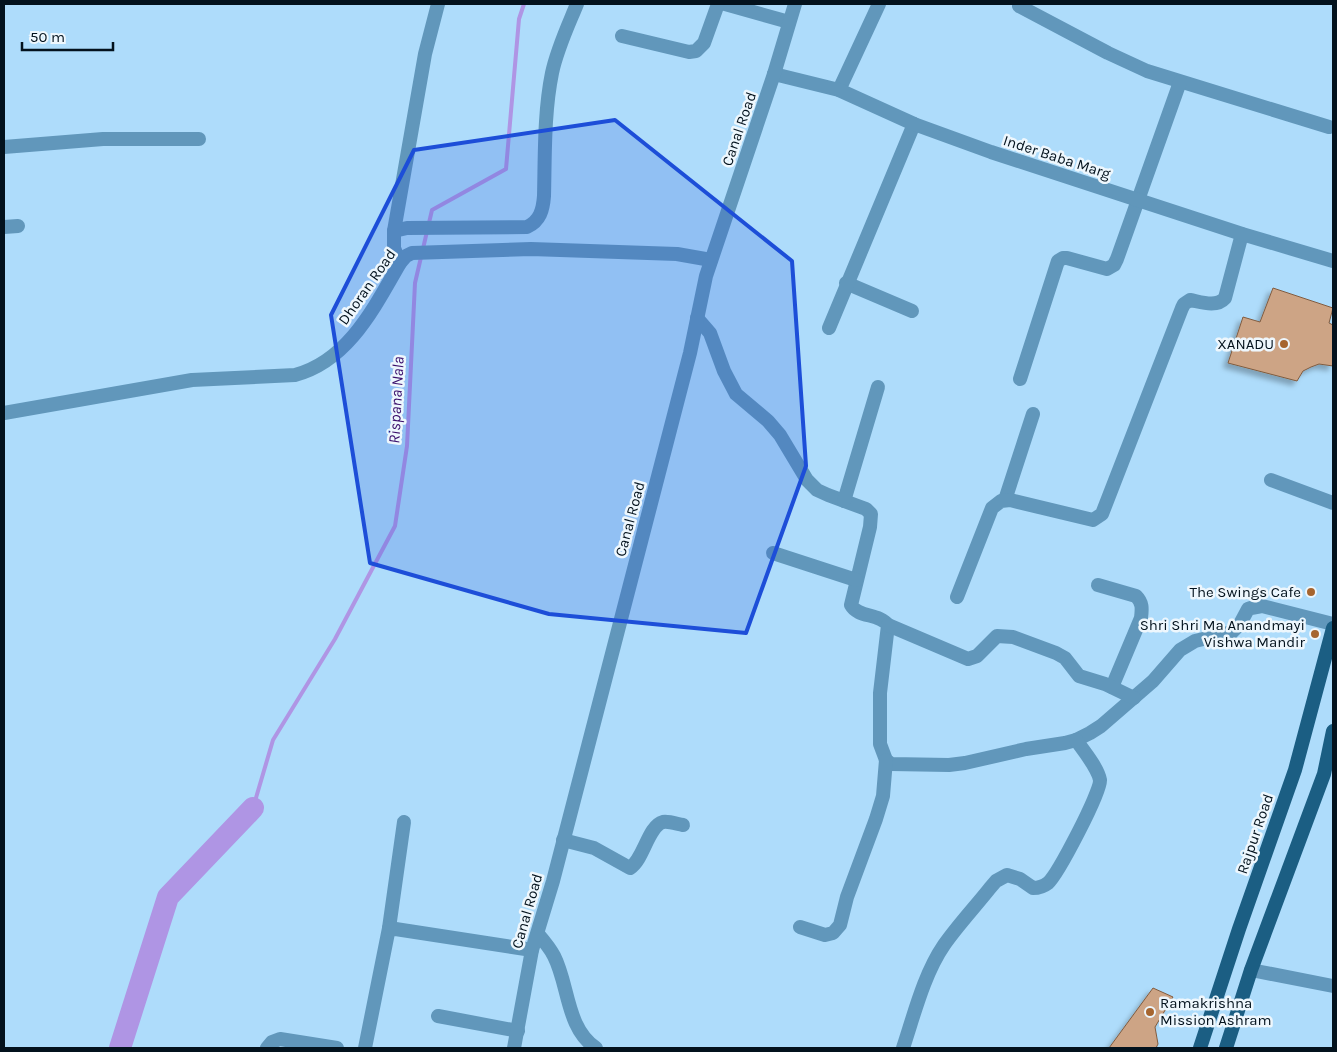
<svg xmlns="http://www.w3.org/2000/svg" width="1337" height="1052" viewBox="0 0 1337 1052" font-family="Karla,sans-serif">
  <style>
    .lines { fill: none; stroke-linecap: round; stroke-linejoin: round }
    .stream { stroke: #af95e4; stroke-width: 4 }
    .river { stroke: #af95e4; stroke-width: 22 }
    .building { fill: #cda485; stroke: #815c3f; filter: url(#shadow) }
    .minor { stroke: #6197bb; stroke-width: 14 }
    .tertiary { stroke: #6197bb; stroke-width: 14 }
    .primary { stroke: #1b5e83; stroke-width: 14 }
    .marked { fill: #1d4ed8; fill-opacity: 0.2; stroke: #1d4ed8; stroke-width: 4; stroke-linejoin: round }
    .poi-dot { fill: #a6652f; stroke: #eef7fd; stroke-width: 2 }
    .labels { text-anchor: middle; dominant-baseline: central; stroke-width: 5; stroke-linejoin: round; paint-order: stroke }
    .street-label { font-size: 15px; fill: #03121d; stroke: #eef7fd }
    .poi-label { font-size: 15px; fill: #03121d; stroke: #eef7fd; text-anchor: end }
    .water-label { font-size: 16px; font-style: italic; fill: #3a0e6b; stroke: #eef7fd }
  </style>
  <defs>
    <filter id="shadow"><feDropShadow dx="-4.5" dy="4.5" stdDeviation="2.5" flood-color="#0004"/></filter>
  </defs>
  <rect width="100%" height="100%" fill="#aedcfb"/>
  <g class="lines">
    <!-- stream -->
    <polyline class="stream" points="253,808 273,740 335,639 395,526 407,446 415,283 432,210 506,169 519,19 524,4"/>
    <!-- river -->
    <polyline class="river" points="120,1048 168,897 253,808"/>
  </g>
  <!-- building -->
  <g class="building">
    <polygon points="1273,288 1333,308 1329,323 1333,325 1333,366 1319,364 1311,367 1303,371 1297,381 1228,363 1243,317 1260,322"/>
    <polygon points="1153,988 1173,997 1155,1027 1158,1044 1156,1048 1109,1048"/>
  </g>
  <g class="lines">
    <!-- minor -->
    <g class="minor">
      <polyline points="725,4 789,22"/>
      <polyline points="1019,6 1108,53 1147,71 1329,127"/>
      <polyline points="622,36 689,52 696,51 704,43 718,4"/>
      <polyline points="839,90 879,4"/>
      <polyline points="4,147 103,139 199,139"/>
      <polyline points="4,227 18,226"/>
      <path d="M394 231 407 228 527 227C540 221 543 210 544 196 545 155 544 112 552 73 557 49 568 26 577 4"/>
      <polyline points="400,263 394,248 394,231 425,54 438,4"/>
      <polyline points="846,283 912,311"/>
      <path d="M697 318 710 333 724 371 736 394 768 421 780 435 807 480 817 490 828 495 866 509 871 514 870 527 851 605C858 618 879 613 888 625L880 693V744L886 760 891 764 949 765 965 763 1026 749 1065 743 1076 740 1090 733 1101 726 1153 681 1180 650 1195 641 1232 632 1240 624 1248 609 1251 608 1262 606 1274 609 1333 624"/>
      <polyline points="829,328 914,124"/>
      <polyline points="1020,379 1058,261 1063,258 1067,258 1107,269 1114,265 1117,259 1180,82"/>
      <polyline points="1271,480 1333,503"/>
      <polyline points="1005,500 1033,414"/>
      <polyline points="844,501 878,387"/>
      <polyline points="773,553 856,580"/>
      <path d="M1098 585 1136 596C1143 603 1142 609 1141 618L1112 687"/>
      <path d="M957 597 992 508 1001 501 1010 500 1093 520 1102 514 1182 308 1184 304 1190 300C1201 302 1216 308 1225 298L1242 234"/>
      <polyline points="888,625 968,659 977,656 997,636 1013,637 1056,653 1065,658 1079,676 1105,684 1134,698"/>
      <path d="M563 840 594 848 630 868C644 859 648 826 663 822 669 821 677 824 683 825"/>
      <polyline points="800,927 825,935 833,933 840,925 847,897 876,819 883,796 886,760"/>
      <polyline points="389,928 404,822"/>
      <path d="M538 934C544 941 550 948 554 956 569 985 566 1028 596 1048"/>
      <polyline points="1251,970 1333,986"/>
      <polyline points="438,1016 518,1031"/>
      <polyline points="267,1048 272,1042 280,1039 337,1048"/>
      <polyline points="365,1048 389,928 532,950"/>
      <path d="M903 1048C914 1015 924 974 944 945 958 925 975 907 990 888L996 881 1007 875 1020 879 1033 888C1039 888 1043 887 1048 883 1058 874 1101 792 1100 780 1098 768 1083 750 1076 740"/>
    </g>
    <!-- tertiary -->
    <g class="tertiary">
      <polyline points="774,74 839,90 914,124 991,152 1242,234 1333,261"/>
      <path d="M4 413 192 380 295 375C348 361 374 308 400 263L406 256 412 253 531 249 677 254 711 260"/>
      <polyline points="514,1048 532,950 553,881 690,353 706,276 774,74 795,4"/>
    </g>
    <!-- primary -->
    <g class="primary">
      <polyline points="1200,1048 1239,929 1295,770 1333,628"/>
      <polyline points="1226,1048 1251,970 1324,774 1333,731"/>
    </g>
  </g>
  <!-- marked area -->
  <path class="marked" d="M615 120 792 261 806 466 746 633 549 614 370 563 331 315 414 150Z"/>
  <!-- markers -->
  <g class="poi-dot">
    <circle cx="1284" cy="344" r="5"/>
    <circle cx="1311" cy="592" r="5"/>
    <circle cx="1315" cy="634" r="5"/>
    <circle cx="1150" cy="1012" r="5"/>
  </g>
  <g class="labels">
    <!-- street labels -->
    <g class="street-label">
      <text transform="translate(739 129) rotate(-71)">Canal Road</text>
      <text transform="translate(1057 157) rotate(18)">Inder Baba Marg</text>
      <text transform="translate(367 287) rotate(-55)">Dhoran Road</text>
      <text transform="translate(630 519) rotate(-75)">Canal Road</text>
      <text transform="translate(1255 834) rotate(-71)">Rajpur Road</text>
      <text transform="translate(527 911) rotate(-74)">Canal Road</text>
    </g>
    <!-- poi labels -->
    <g class="poi-label">
      <text x="1274" y="344">XANADU</text>
      <text x="1301" y="592">The Swings Cafe</text>
      <text x="1305" y="625">Shri Shri Ma Anandmayi<tspan x="1305" dy="17">Vishwa Mandir</tspan></text>
      <text x="1160" y="1003" text-anchor="start">Ramakrishna<tspan x="1160" dy="17">Mission Ashram</tspan></text>
    </g>
    <!-- water labels -->
    <g class="water-label">
      <text transform="translate(396 400) rotate(-87)">Rispana Nala</text>
    </g>
  </g>
  <!-- border -->
  <rect width="1337" height="1052" fill="none" stroke="#03121d" stroke-width="10"/>
  <!-- scale -->
  <path d="M22 42v8h91v-8" fill="none" stroke="#03121d" stroke-width="2.5"/>
  <text x="30" y="42" font-size="15" fill="#03121d" stroke="#eef7fd" stroke-width="4" paint-order="stroke">50 m</text>
</svg>
